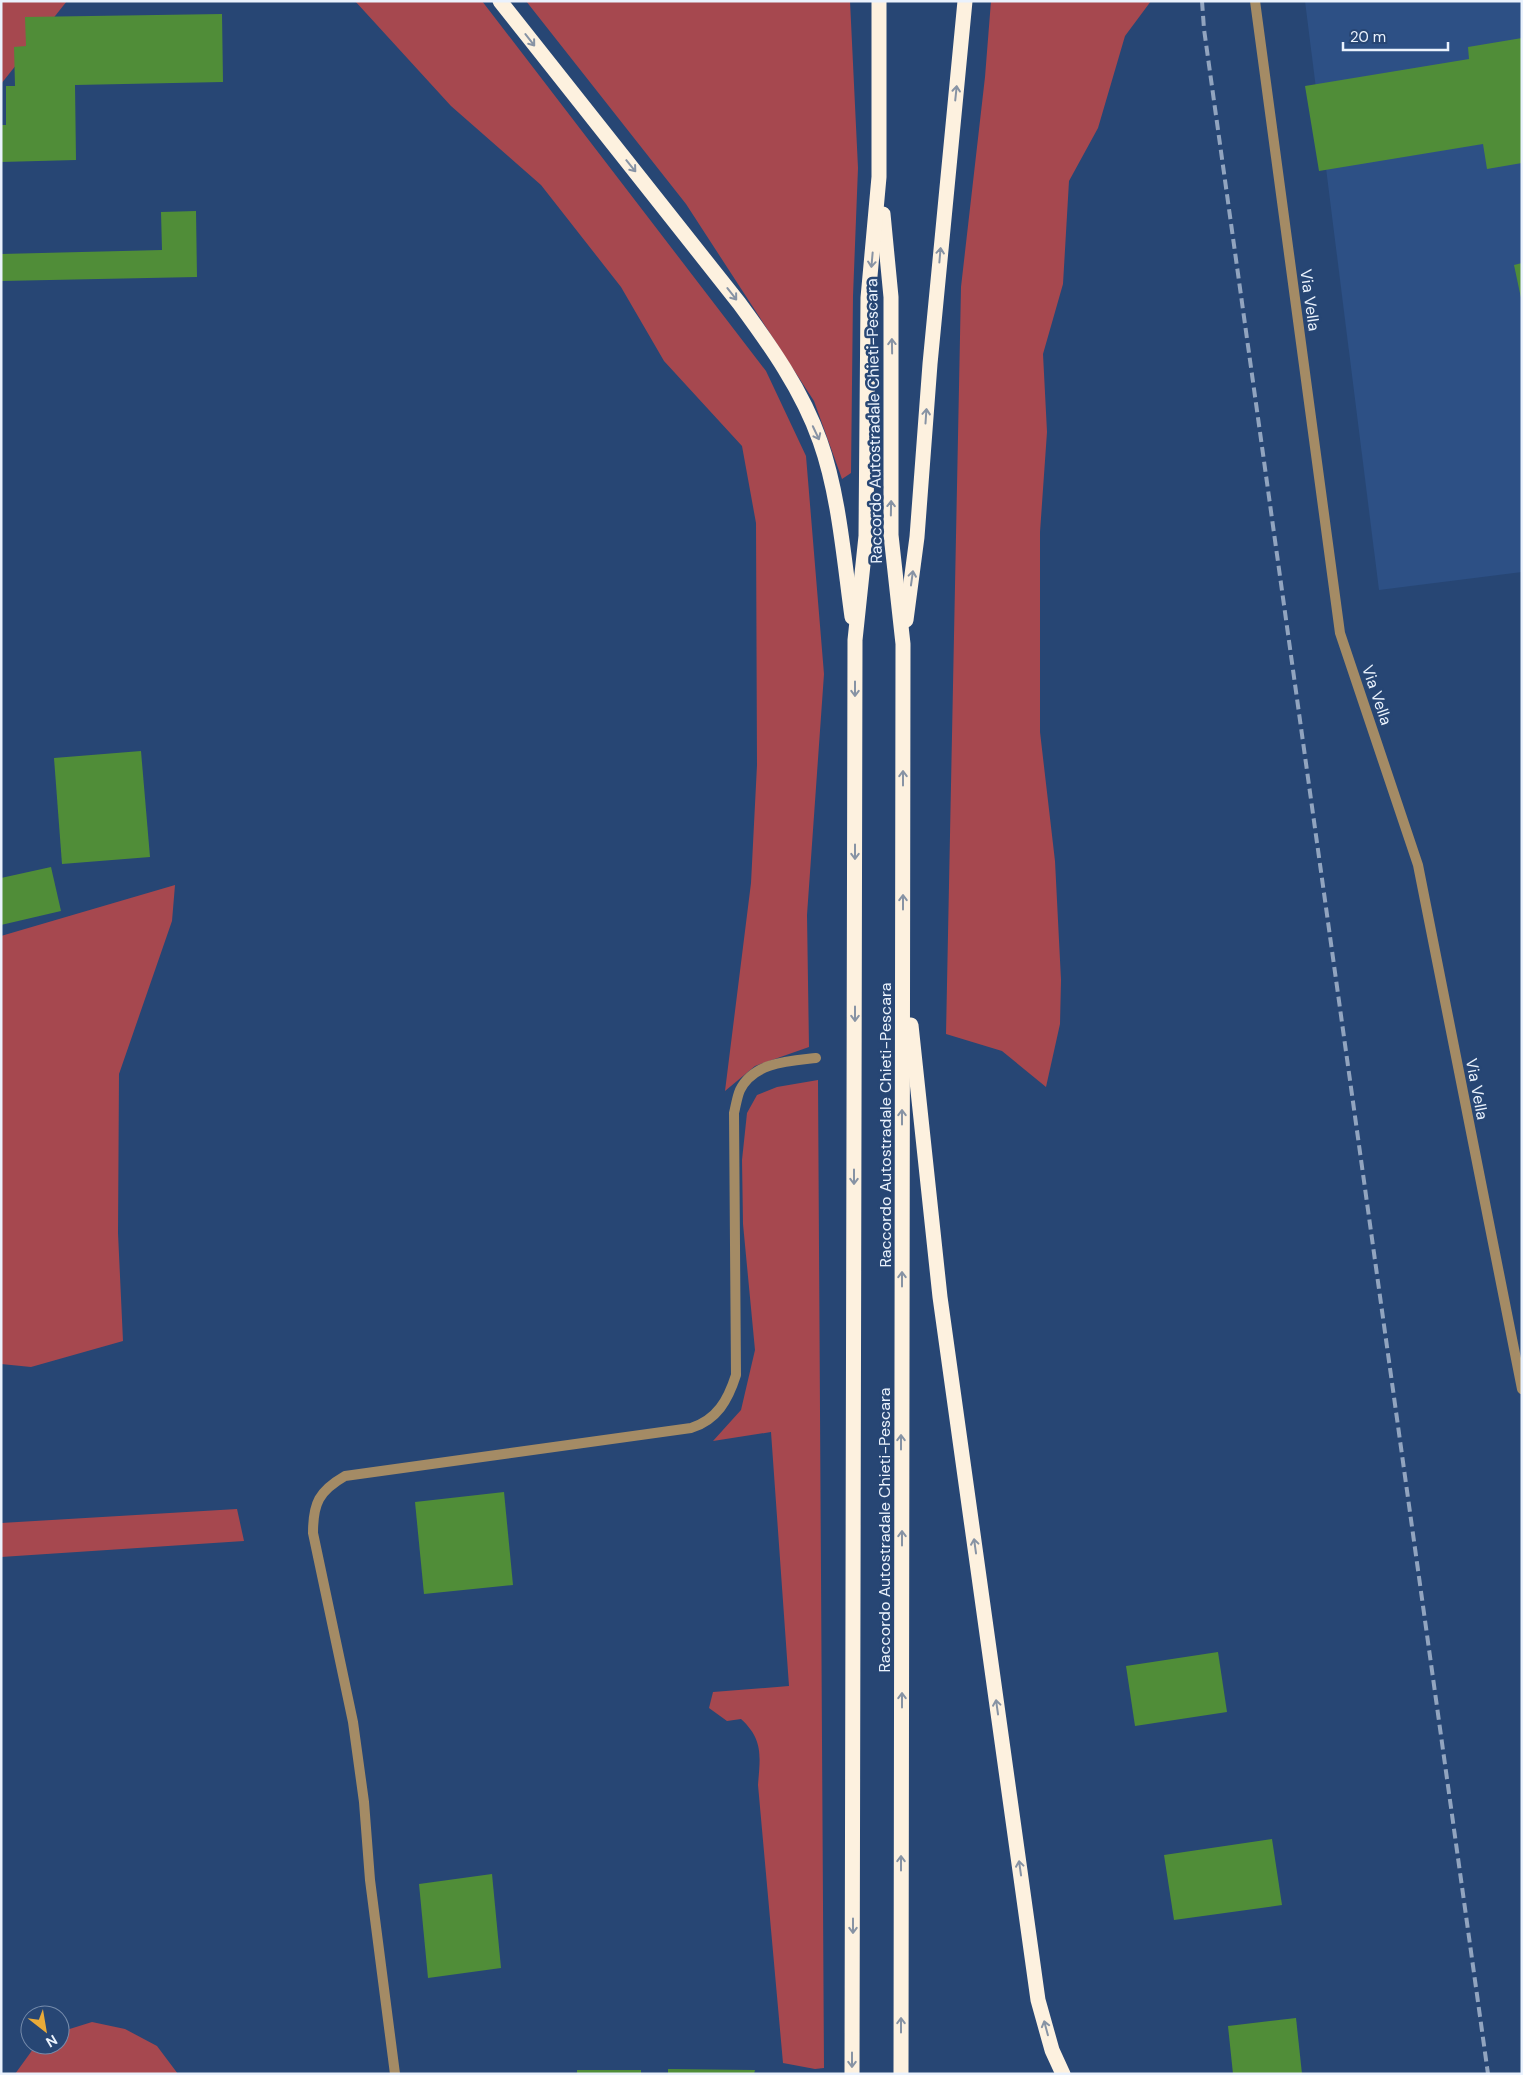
<svg xmlns="http://www.w3.org/2000/svg" width="1523" height="2075" viewBox="0 0 1523 2075" font-family="'DM Sans',sans-serif">
  <style>
    .built { fill: #2d5085 }
    .green { fill: #a6484f }
    .building { fill: #508d38 }
    .lines { fill: none; stroke-linecap: round; stroke-linejoin: round }
    .service { stroke: #a48b65; stroke-width: 10 }
    .minor { stroke: #a48b65; stroke-width: 10 }
    .motorway { stroke: #fdf1df; stroke-width: 15 }
    .rail { stroke: #91a4bf; stroke-width: 4; stroke-dasharray: 10 5; stroke-linecap: butt }
    .oneway { stroke: #8793a4 }
    .labels { text-anchor: middle; dominant-baseline: central; stroke-width: 5; stroke-linejoin: round; paint-order: stroke }
    .street-label { font-size: 16px; fill: #eaf2fd; stroke: #274674 }
  </style>
  <rect width="100%" height="100%" fill="#274674"/>
  <!-- built -->
  <polygon class="built" points="1305,1 1522,1 1522,572 1379,590"/>
  <!-- green -->
  <g class="green">
    <polygon points="1,1 67,1 1,84"/>
    <polygon points="355,1 482,1 766,371 806,456 824,674 807,915 809,1047 755,1066 725,1091 751,883 757,765 756,523 742,446 664,361 621,287 541,185 451,106"/>
    <polygon points="526,1 850,1 858,168 853,296 851,473 842,479 814,401 686,204"/>
    <polygon points="991,1 1151,1 1125,36 1098,128 1069,181 1063,284 1043,354 1047,432 1040,532 1040,732 1055,861 1061,980 1060,1024 1046,1087 1002,1051 946,1034 961,287 985,77"/>
    <polygon points="175,885 172,921 119,1074 118,1233 123,1341 31,1367 1,1364 1,936"/>
    <path d="M818 1080 824 2068 815 2069 783 2063 758 1785C760 1757 764 1740 741 1719L727 1721 709 1708 713 1692 789 1686 771 1432 713 1441 741 1410 755 1350 743 1224 742 1160 747 1113 757 1095 777 1087Z"/>
    <polygon points="237,1509 244,1541 1,1557 1,1523"/>
    <polygon points="92,2022 125,2029 157,2046 178,2074 15,2074 36,2045 60,2045 60,2032"/>
  </g>
  <!-- building -->
  <g class="building">
    <polygon points="222,14 223,82 75,85 76,160 1,162 1,125 6,125 6,86 15,86 14,47 26,46 25,17"/>
    <polygon points="1522,38 1522,163 1487,169 1483,144 1319,171 1305,86 1469,59 1468,47"/>
    <polygon points="196,211 197,277 1,281 1,254 162,250 161,212"/>
    <polygon points="1522,263 1522,298 1521,298 1514,265"/>
    <polygon points="141,751 150,857 62,864 54,758"/>
    <polygon points="51,867 61,911 1,925 1,878"/>
    <polygon points="504,1492 513,1585 424,1594 415,1502"/>
    <polygon points="1218,1652 1227,1712 1135,1726 1126,1666"/>
    <polygon points="1272,1839 1282,1905 1174,1920 1164,1855"/>
    <polygon points="492,1874 501,1968 428,1978 419,1884"/>
    <polygon points="1296,2018 1302,2074 1233,2074 1228,2026"/>
    <polygon points="668,2069 755,2070 754,2074 668,2074"/>
    <rect x="577" y="2070" width="64" height="4"/>
  </g>
  <g class="lines">
    <!-- service -->
    <path class="service" d="M395 2074 370 1880 364 1802 353 1722 313 1533C313 1503 319 1491 345 1476L691 1428C717 1420 728 1400 736 1375L734 1113C736 1105 737 1097 740 1090 754 1062 789 1061 816 1058"/>
    <!-- minor -->
    <polyline class="minor" points="1255,1 1340,633 1418,865 1522,1389"/>
    <!-- motorway -->
    <g class="motorway">
      <path d="M500 1 739 303C770 345 802 390 820 441 839 494 844 560 852 617"/>
      <polyline points="883,214 891,297 891,535 903,644 901,2074"/>
      <polyline points="906,620 917,537 930,364 965,1"/>
      <polyline points="911,1025 940,1297 1038,2000 1052,2050 1063,2074"/>
      <polyline points="852,2074 855,640 866,536 868,298 879,177 879,1"/>
    </g>
    <!-- rail -->
    <polyline class="rail" points="1202,1 1204,29 1488,2074"/>
  </g>
  <!-- one-way arrows -->
  <defs><path id="oneway-shaft" d="M-6 0H5M1.5-3L5.5 0L1.5 3" fill="none" stroke-width="1.6" stroke-linecap="round" stroke-linejoin="round" transform="scale(1.25)"/></defs>
  <g class="oneway">
    <use href="#oneway-shaft" transform="translate(530 40) rotate(52)"/>
    <use href="#oneway-shaft" transform="translate(956 93) rotate(-84)"/>
    <use href="#oneway-shaft" transform="translate(631 166) rotate(51)"/>
    <use href="#oneway-shaft" transform="translate(940 255) rotate(-85)"/>
    <use href="#oneway-shaft" transform="translate(872 260) rotate(95)"/>
    <use href="#oneway-shaft" transform="translate(732 294) rotate(52)"/>
    <use href="#oneway-shaft" transform="translate(892 346) rotate(-91)"/>
    <use href="#oneway-shaft" transform="translate(926 416) rotate(-86)"/>
    <use href="#oneway-shaft" transform="translate(816 433) rotate(65)"/>
    <use href="#oneway-shaft" transform="translate(891 508) rotate(-89)"/>
    <use href="#oneway-shaft" transform="translate(912 578) rotate(-82)"/>
    <use href="#oneway-shaft" transform="translate(855 689) rotate(90)"/>
    <use href="#oneway-shaft" transform="translate(903 778) rotate(-90)"/>
    <use href="#oneway-shaft" transform="translate(855 852) rotate(90)"/>
    <use href="#oneway-shaft" transform="translate(903 902) rotate(-90)"/>
    <use href="#oneway-shaft" transform="translate(855 1014) rotate(90)"/>
    <use href="#oneway-shaft" transform="translate(902 1117) rotate(-90)"/>
    <use href="#oneway-shaft" transform="translate(854 1177) rotate(90)"/>
    <use href="#oneway-shaft" transform="translate(902 1279) rotate(-90)"/>
    <use href="#oneway-shaft" transform="translate(901 1442) rotate(-90)"/>
    <use href="#oneway-shaft" transform="translate(902 1538) rotate(-90)"/>
    <use href="#oneway-shaft" transform="translate(975 1546) rotate(-98)"/>
    <use href="#oneway-shaft" transform="translate(902 1700) rotate(-90)"/>
    <use href="#oneway-shaft" transform="translate(997 1707) rotate(-98)"/>
    <use href="#oneway-shaft" transform="translate(901 1863) rotate(-90)"/>
    <use href="#oneway-shaft" transform="translate(1020 1868) rotate(-98)"/>
    <use href="#oneway-shaft" transform="translate(853 1926) rotate(90)"/>
    <use href="#oneway-shaft" transform="translate(901 2025) rotate(-90)"/>
    <use href="#oneway-shaft" transform="translate(1046 2028) rotate(-105)"/>
    <use href="#oneway-shaft" transform="translate(852 2060) rotate(90)"/>
  </g>
  <g class="labels">
    <!-- street labels -->
    <g class="street-label">
      <text transform="translate(1310 300) rotate(82)">Via Vella</text>
      <text transform="translate(874 421) rotate(-91)">Raccordo Autostradale Chieti-Pescara</text>
      <text transform="translate(1377 695) rotate(71)">Via Vella</text>
      <text transform="translate(1477 1089) rotate(79)">Via Vella</text>
      <text transform="translate(885 1125) rotate(-90)">Raccordo Autostradale Chieti-Pescara</text>
      <text transform="translate(884 1530) rotate(-90)">Raccordo Autostradale Chieti-Pescara</text>
    </g>
  </g>
  <!-- border -->
  <rect width="1523" height="2075" fill="none" stroke="#eaf2fd" stroke-width="5"/>
  <!-- north arrow -->
  <g transform="translate(45 2030) rotate(149)"><circle r="24" fill="#274674" stroke="#758bab"/>
  <path d="M0-4L9 19L0 12L-9 19Z" fill="#e9aa38"/>
  <text y="-8" font-size="14" font-weight="bold" text-anchor="middle" fill="#eaf2fd">N</text>
  </g>
  <!-- scale -->
  <path d="M1343 42v8h105v-8" fill="none" stroke="#eaf2fd" stroke-width="2.5"/>
  <text x="1350" y="42" font-size="15" fill="#eaf2fd" stroke="#274674" stroke-width="4" paint-order="stroke">20 m</text>
</svg>
